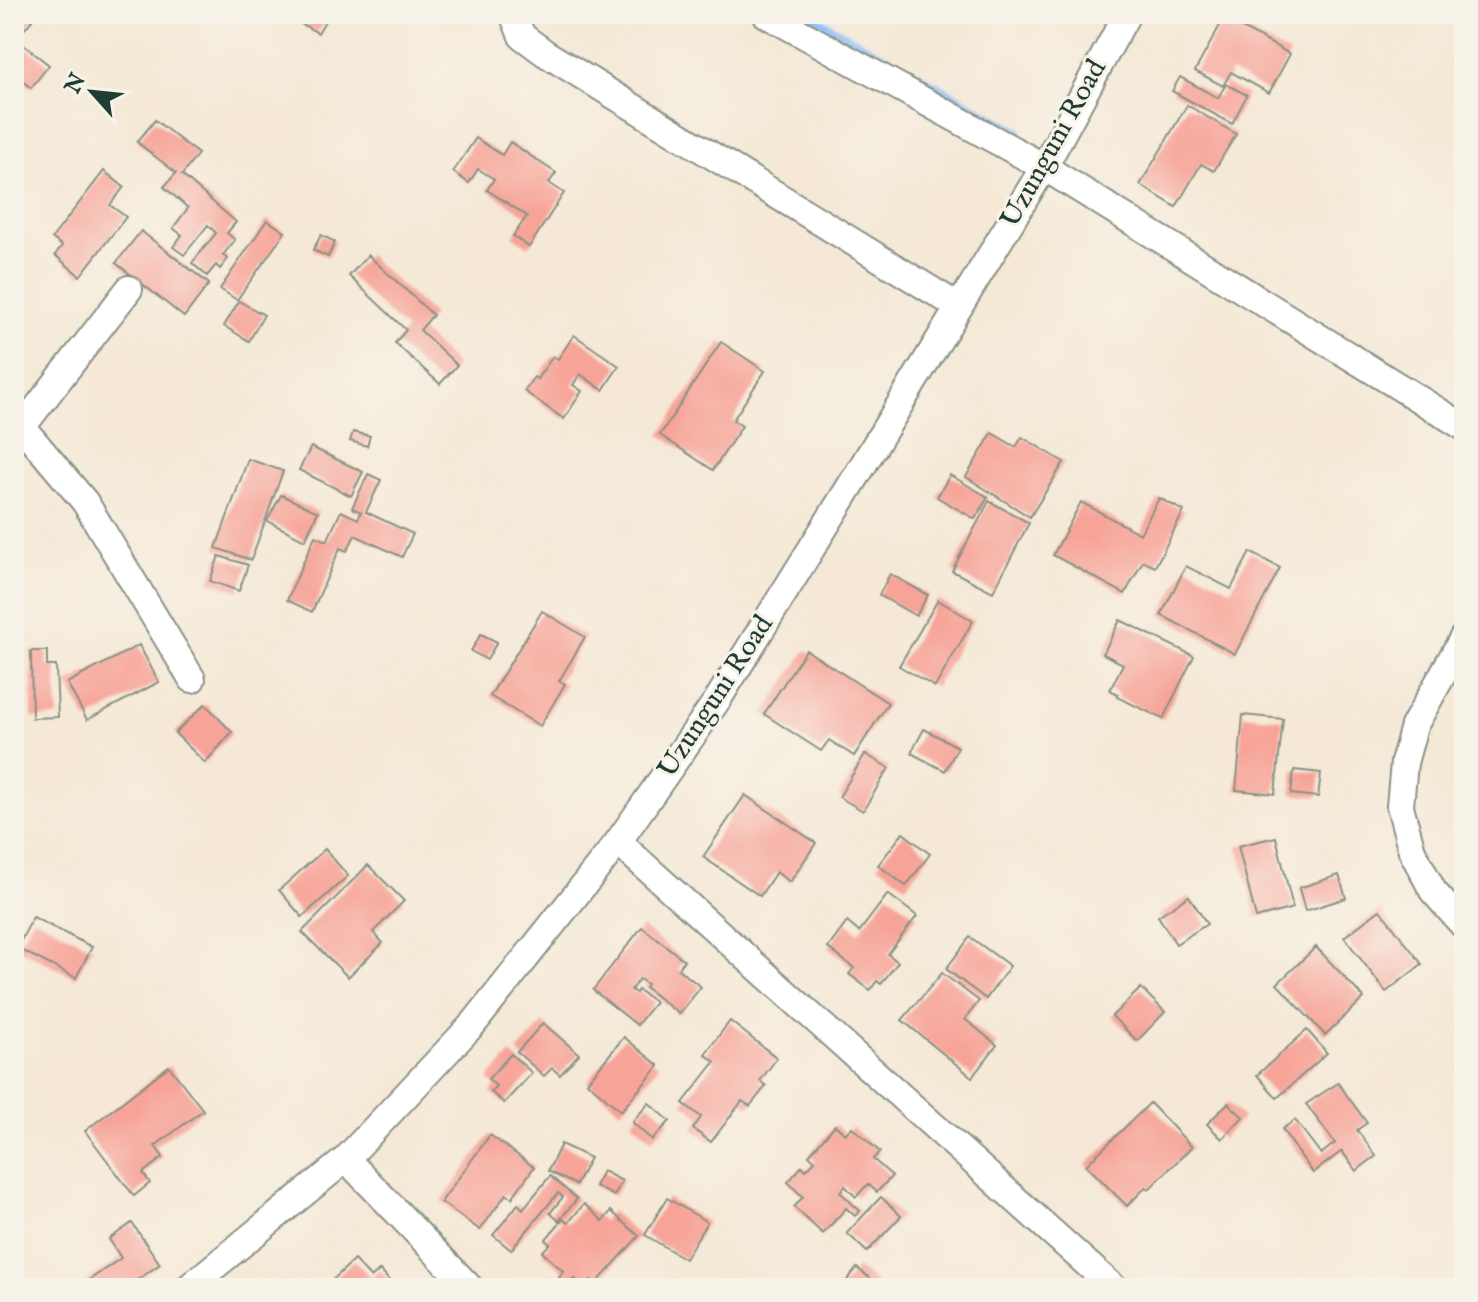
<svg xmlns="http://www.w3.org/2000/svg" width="1478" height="1302" viewBox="0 0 1478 1302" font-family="'IM FELL English',serif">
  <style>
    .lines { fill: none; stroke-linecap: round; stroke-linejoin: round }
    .stream { stroke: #89bbf6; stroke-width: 9 }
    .building { fill: #f7a397 }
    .minor-casing { stroke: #8a9285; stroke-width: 30 }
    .minor { stroke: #fff; stroke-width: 26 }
    .labels { text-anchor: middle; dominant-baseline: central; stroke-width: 6; stroke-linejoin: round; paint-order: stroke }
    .street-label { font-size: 28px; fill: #1f3d34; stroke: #f7f3e8 }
  </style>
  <rect width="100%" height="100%" fill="#f7f3e8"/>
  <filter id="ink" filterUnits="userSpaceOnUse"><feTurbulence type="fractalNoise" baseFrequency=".0125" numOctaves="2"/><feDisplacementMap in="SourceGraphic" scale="16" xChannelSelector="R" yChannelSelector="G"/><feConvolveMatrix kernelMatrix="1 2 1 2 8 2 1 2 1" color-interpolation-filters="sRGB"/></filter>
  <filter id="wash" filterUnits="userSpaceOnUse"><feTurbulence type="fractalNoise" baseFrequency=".006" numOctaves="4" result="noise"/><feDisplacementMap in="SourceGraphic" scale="32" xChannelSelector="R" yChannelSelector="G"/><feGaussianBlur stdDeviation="1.8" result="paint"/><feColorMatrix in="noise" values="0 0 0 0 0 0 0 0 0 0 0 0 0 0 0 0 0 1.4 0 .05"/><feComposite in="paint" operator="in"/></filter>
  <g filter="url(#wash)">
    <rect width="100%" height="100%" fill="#f5e8d6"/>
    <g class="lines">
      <!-- stream -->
      <polyline class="stream" points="806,14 1018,132"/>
    </g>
    <g id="blocks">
      <!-- building -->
      <g class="building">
        <polygon points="14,14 29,14 34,18 16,39 49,65 31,88 14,74"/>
        <polygon points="297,14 329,14 318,33 294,20"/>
        <polygon points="1224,18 1290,54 1269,93 1231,72 1223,86 1195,71"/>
        <polygon points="1180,77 1218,98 1226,84 1247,95 1232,124 1172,91"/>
        <polygon points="1187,105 1236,134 1214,171 1201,164 1176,207 1140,185"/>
        <polygon points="155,120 198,154 182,175 236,222 227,233 235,240 223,255 228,259 220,269 216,265 207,276 192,263 216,233 208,225 184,255 173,247 182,235 173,228 188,208 164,187 176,173 137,142"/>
        <polygon points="476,138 502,155 510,142 556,173 549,183 564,193 529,247 513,236 527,216 487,190 494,179 478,169 469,183 453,172"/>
        <polygon points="104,171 124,187 110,205 126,217 80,276 55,255 62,246 52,238"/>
        <polygon points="267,220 285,232 237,300 220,289"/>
        <polygon points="141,231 209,284 184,317 116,263"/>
        <polygon points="321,235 335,242 328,257 313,250"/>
        <polygon points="368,255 433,315 420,330 457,365 440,384 395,343 406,330 349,276"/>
        <polygon points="239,301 264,315 249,341 224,326"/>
        <polygon points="574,335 619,366 603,390 580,374 573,385 582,391 564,419 524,391 534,377 537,379 553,356 558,359"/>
        <polygon points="721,342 765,371 733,420 742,426 713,470 660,435"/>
        <polygon points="353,432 370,436 367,446 350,441"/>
        <polygon points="992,433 1016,447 1022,437 1064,462 1030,517 966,477"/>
        <polygon points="311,447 363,472 351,496 299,470"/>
        <polygon points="248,459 283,471 251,560 216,548"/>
        <polygon points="368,474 381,480 366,512 413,534 402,557 355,535 347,551 340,548 312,612 287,600 315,536 327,541 341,511 358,519 361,512 352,508"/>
        <polygon points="950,475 988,497 975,519 937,497"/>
        <polygon points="281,495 318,512 305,540 267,521"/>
        <polygon points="1159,498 1184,511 1155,567 1143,561 1125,594 1053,555 1081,502 1140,534"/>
        <polygon points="989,501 1029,523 993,592 952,571"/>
        <polygon points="1250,552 1280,568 1235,654 1161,615 1186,566 1231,589"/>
        <polygon points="219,556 248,565 239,591 210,581"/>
        <polygon points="890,574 928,595 916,616 879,595"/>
        <polygon points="938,600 973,621 935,687 899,666"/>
        <polygon points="542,611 585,637 559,681 565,684 540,726 490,696"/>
        <polygon points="1120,620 1194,656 1163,719 1117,697 1118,694 1110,690 1123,664 1103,654"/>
        <polygon points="481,634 497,642 487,660 471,651"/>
        <polygon points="139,645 159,682 87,720 67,683"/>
        <polygon points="806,650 888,703 854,756 829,740 821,751 764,714"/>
        <polygon points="31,651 47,651 47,666 56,666 58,717 32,718"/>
        <polygon points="205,704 232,732 205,763 175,733"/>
        <polygon points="1243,715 1283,719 1275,794 1236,790"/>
        <polygon points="924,729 958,747 945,771 911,753"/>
        <polygon points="865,754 889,768 863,811 839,797"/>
        <polygon points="1294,770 1321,773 1318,797 1291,794"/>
        <polygon points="745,795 816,843 790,882 776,872 760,896 703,857"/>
        <polygon points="903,833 930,854 906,886 878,865"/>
        <polygon points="1276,837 1293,908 1256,918 1238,846"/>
        <polygon points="325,849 348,876 302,917 279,890"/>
        <polygon points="368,865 404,901 373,932 383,943 348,977 302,932"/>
        <polygon points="1339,875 1346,898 1305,911 1299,888"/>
        <polygon points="888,894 917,916 888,954 898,962 881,984 877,981 870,990 849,974 854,968 828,948 847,922 859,932"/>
        <polygon points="1189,896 1207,924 1176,944 1158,916"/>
        <polygon points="1380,910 1422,964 1386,992 1344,937"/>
        <polygon points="33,917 92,947 76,978 17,948"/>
        <polygon points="642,927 684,960 678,969 701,987 679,1014 651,992 645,987 647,984 639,979 631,990 636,993 638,990 655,1002 637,1025 593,990"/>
        <polygon points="970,937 1010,966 986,999 946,969"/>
        <polygon points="1316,947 1364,998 1325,1035 1277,984"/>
        <polygon points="942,973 979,1001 965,1019 997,1045 972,1077 902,1020"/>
        <polygon points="1141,988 1165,1012 1137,1041 1112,1016"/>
        <polygon points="730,1021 777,1058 760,1081 766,1086 750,1106 742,1101 711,1142 693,1129 701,1117 683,1103 715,1062 705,1054"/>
        <polygon points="543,1023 579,1054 560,1075 552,1068 544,1076 517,1052"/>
        <polygon points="1307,1030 1327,1053 1277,1098 1257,1075"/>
        <polygon points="624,1037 659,1066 621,1111 587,1082"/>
        <polygon points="511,1054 532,1073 504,1103 491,1092 496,1086 488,1079"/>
        <polygon points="169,1066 203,1110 155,1146 163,1157 143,1173 150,1183 134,1196 85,1131"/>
        <polygon points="1338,1083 1367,1123 1357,1130 1376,1156 1356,1171 1342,1151 1313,1173 1282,1129 1295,1120 1321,1154 1335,1143 1306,1104"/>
        <polygon points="649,1103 670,1121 652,1140 632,1122"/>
        <polygon points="1150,1103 1192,1147 1149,1189 1146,1187 1127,1206 1086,1165"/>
        <polygon points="1228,1103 1243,1117 1222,1139 1207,1124"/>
        <polygon points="835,1125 845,1134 852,1127 880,1152 873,1159 892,1176 877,1192 868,1184 856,1197 845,1186 840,1192 860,1211 855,1216 846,1208 823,1234 794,1207 803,1197 788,1182 802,1166 806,1170 815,1161 809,1155"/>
        <polygon points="490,1135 534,1167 512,1198 506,1194 480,1230 441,1202"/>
        <polygon points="561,1144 590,1158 576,1185 548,1171"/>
        <polygon points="603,1171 622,1181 614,1196 595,1186"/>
        <polygon points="550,1176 577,1199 559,1221 550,1213 563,1197 558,1193 511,1250 493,1235 518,1204 523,1209"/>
        <polygon points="881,1197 901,1216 867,1252 847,1233"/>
        <polygon points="667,1198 707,1222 685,1259 645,1235"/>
        <polygon points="584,1204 603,1221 611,1211 639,1236 596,1284 591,1280 585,1287 574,1278 567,1285 559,1277 563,1271 542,1252 550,1244 545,1240 563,1219 568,1223"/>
        <polygon points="132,1223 160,1264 126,1288 84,1288 82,1285 121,1258 109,1239"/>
        <polygon points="354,1260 371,1278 380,1270 393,1285 389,1288 324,1288"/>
        <polygon points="857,1268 877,1284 874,1288 841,1288"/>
      </g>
    </g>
  </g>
  <g filter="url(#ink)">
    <use href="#blocks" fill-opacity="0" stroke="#8a9285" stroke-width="2"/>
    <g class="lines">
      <!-- minor casing -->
      <g class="minor-casing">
        <g id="minor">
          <polyline points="513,14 522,36 545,53 959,307"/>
          <polyline points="766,14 1044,167 1464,427"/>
          <polyline points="14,422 22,427 85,502 192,679"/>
          <polyline points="22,427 129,289"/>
          <polyline points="1464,636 1414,726 1404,763 1400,806 1412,851 1433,891 1464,926"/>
          <polyline points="618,842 1114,1288"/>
          <polyline points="346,1159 470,1288"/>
          <polyline points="188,1288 346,1159 474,1023 618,842 718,699 854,480 1044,167 1127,14"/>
        </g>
      </g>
      <!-- minor -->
      <use href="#minor" class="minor"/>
    </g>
  </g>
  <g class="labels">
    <!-- street labels -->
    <g class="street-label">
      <text transform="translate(1054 144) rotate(-61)">Uzunguni Road</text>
      <text transform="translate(716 697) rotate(-57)">Uzunguni Road</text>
    </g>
  </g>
  <!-- margin -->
  <rect width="1478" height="1302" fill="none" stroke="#f7f3e8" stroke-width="48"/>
  <!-- north arrow -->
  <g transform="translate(92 92) rotate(297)" stroke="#f7f3e8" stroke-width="6" paint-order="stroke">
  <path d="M0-6L14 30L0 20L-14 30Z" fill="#1f3d34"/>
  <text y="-12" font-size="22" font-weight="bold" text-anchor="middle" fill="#1f3d34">N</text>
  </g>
</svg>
